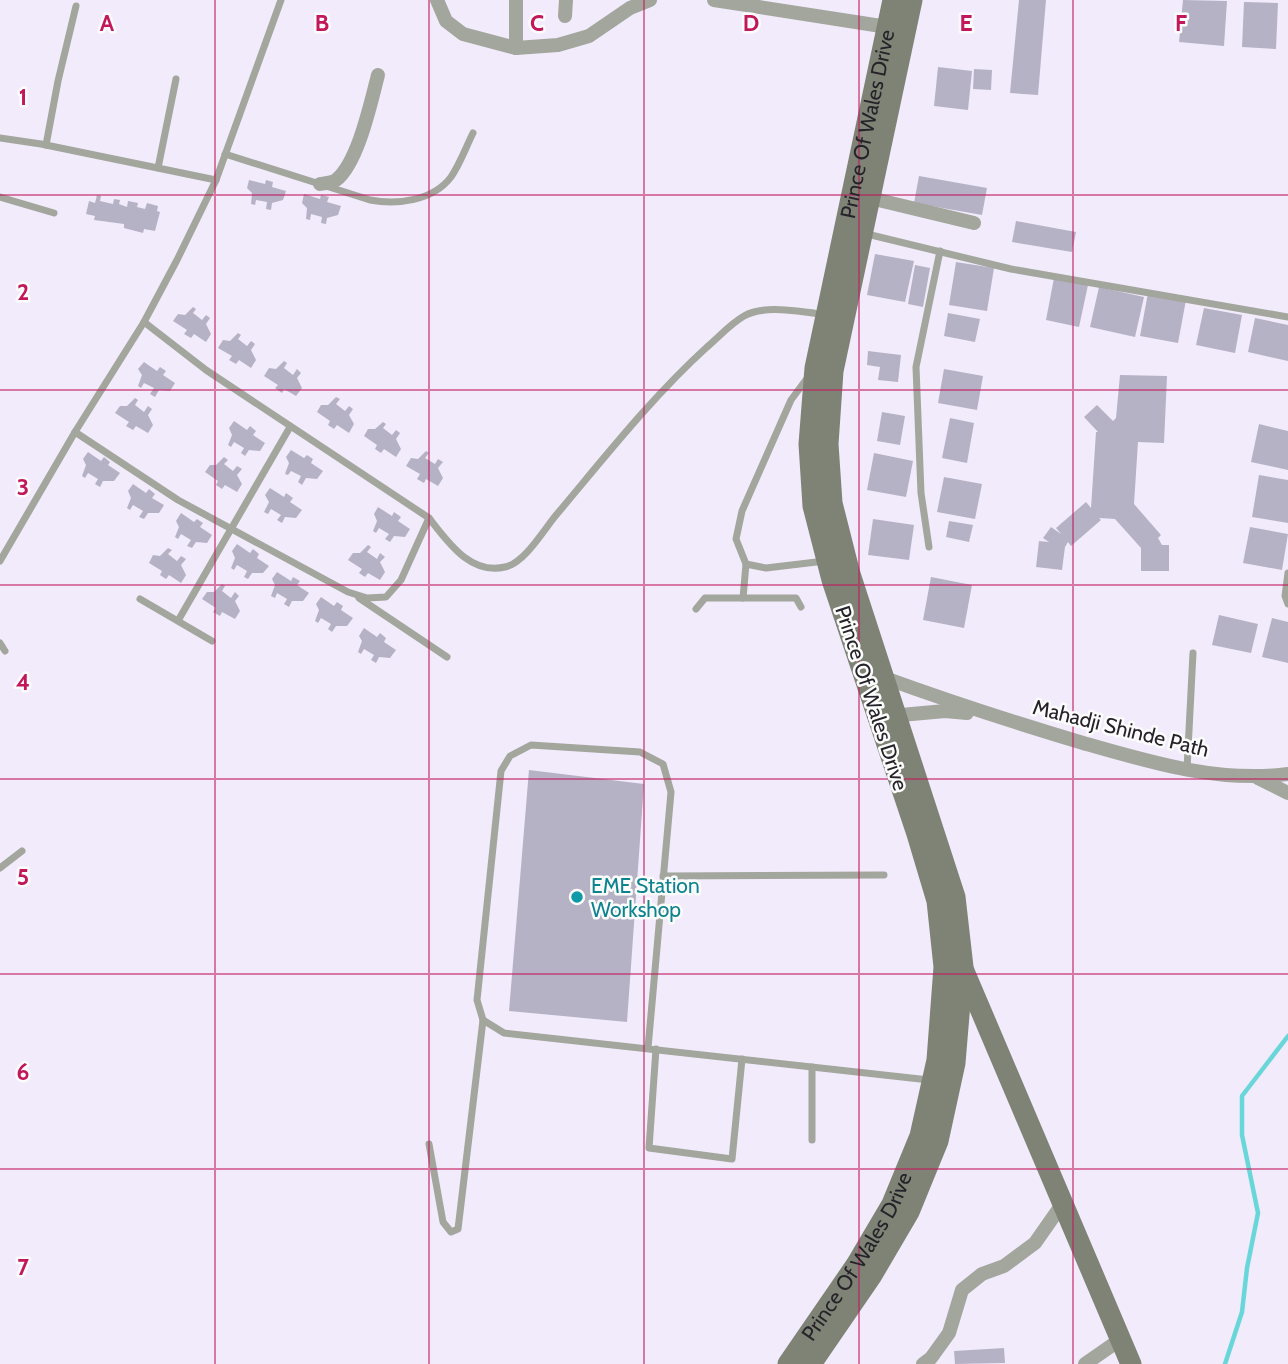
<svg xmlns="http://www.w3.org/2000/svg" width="1288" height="1364" viewBox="0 0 1288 1364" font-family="Cabin,sans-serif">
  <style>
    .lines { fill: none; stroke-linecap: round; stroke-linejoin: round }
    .stream { stroke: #69d7da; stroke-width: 4.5 }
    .building { fill: #b6b2c6 }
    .lane { stroke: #a3a69d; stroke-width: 7 }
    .street { stroke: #a3a69d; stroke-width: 14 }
    .secondary { stroke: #7e8376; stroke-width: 21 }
    .grid { fill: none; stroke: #c2185b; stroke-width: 2; stroke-opacity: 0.55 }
    .culture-dot { fill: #0f9aa8; stroke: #fcfcfc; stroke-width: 2.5 }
    .labels { text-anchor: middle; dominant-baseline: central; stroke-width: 5; stroke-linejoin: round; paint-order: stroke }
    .street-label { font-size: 21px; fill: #252229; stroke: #fcfcfc }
    .culture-label { font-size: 21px; fill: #0d838f; stroke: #fcfcfc; text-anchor: start }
    .grid-label { font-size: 23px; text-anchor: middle; font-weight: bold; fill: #c2185b; stroke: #fcfcfc; stroke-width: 5; stroke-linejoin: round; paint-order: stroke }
  </style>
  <rect width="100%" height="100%" fill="#f2ebfc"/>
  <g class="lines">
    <!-- stream -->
    <polyline class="stream" points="1225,1364 1242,1312 1247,1268 1258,1213 1242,1135 1242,1096 1288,1036"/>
  </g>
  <!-- building -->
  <g class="building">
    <polygon points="1019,0 1046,0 1038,95 1010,93"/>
    <polygon points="1183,0 1227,1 1224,46 1179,42"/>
    <polygon points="1244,2 1278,3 1276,49 1242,47"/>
    <polygon points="938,67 972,71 968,110 934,106"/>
    <polygon points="974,69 992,70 991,90 973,89"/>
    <polygon points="919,176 987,188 982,215 914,203"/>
    <polygon points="249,180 265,184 266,180 273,182 272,187 286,191 283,200 272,203 271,210 266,209 267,202 256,200 255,205 251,204 252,193 247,188"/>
    <polygon points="304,194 320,199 321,195 329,197 327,202 341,206 338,215 327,218 326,224 321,223 322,217 311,214 310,220 306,219 307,208 302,203"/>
    <polygon points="97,195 101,196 100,201 113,204 114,199 120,200 119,204 127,207 128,201 138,203 137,207 145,209 147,203 158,206 157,211 160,212 155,231 144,229 143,233 124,228 124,224 94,220 95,216 86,214 89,201 95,203"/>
    <polygon points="1016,221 1076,232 1072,252 1012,242"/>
    <polygon points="875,254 914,261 905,302 867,295"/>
    <polygon points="956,262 994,268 987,311 949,305"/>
    <polygon points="915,265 930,268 923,307 908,304"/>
    <polygon points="1054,278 1088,285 1079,327 1046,320"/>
    <polygon points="1099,287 1144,297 1135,337 1090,327"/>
    <polygon points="1148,293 1186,300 1178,343 1140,336"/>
    <polygon points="193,307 196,309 193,313 202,320 206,315 210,318 206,324 211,334 206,342 194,334 191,338 184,334 187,330 173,321 178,314 185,315"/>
    <polygon points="1204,308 1242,315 1235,353 1196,345"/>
    <polygon points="948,313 980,319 975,342 944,336"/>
    <polygon points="1255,318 1288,325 1288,361 1248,352"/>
    <polygon points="238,333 241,335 238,339 247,346 251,341 255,344 251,350 256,360 251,368 239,360 236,364 229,360 232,356 218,348 223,340 230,341"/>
    <polygon points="868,351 901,355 898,382 878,380 880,367 867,365"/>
    <polygon points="284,361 287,363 284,368 293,375 297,369 301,373 297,378 302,388 296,396 284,389 282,393 275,388 278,385 264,376 269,368 276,369"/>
    <polygon points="144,362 157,371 160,367 166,371 163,375 175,383 170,391 159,390 155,397 150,394 154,388 144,383 141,388 138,386 142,375 138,369"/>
    <polygon points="944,369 983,376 977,410 938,403"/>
    <polygon points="1120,375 1167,376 1164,443 1138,442 1134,504 1161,535 1158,538 1162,545 1169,545 1169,571 1141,571 1141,548 1115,519 1099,518 1101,520 1071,546 1068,542 1065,547 1062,570 1036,567 1039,541 1049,542 1043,538 1051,527 1061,534 1056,528 1086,502 1091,508 1096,432 1098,432 1084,417 1097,405 1113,421 1116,418"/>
    <polygon points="336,397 340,399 336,404 345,411 349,406 353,409 349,415 354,424 349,433 337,425 334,429 328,425 330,421 317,412 321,405 328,405"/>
    <polygon points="135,398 138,400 135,405 144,412 148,406 152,409 148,415 153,425 148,433 136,426 133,430 126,426 129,422 115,413 120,406 127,406"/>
    <polygon points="882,412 905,416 900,445 877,441"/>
    <polygon points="950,418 974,423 967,463 942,458"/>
    <polygon points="234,421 247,430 250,426 256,431 253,435 265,443 260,451 249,450 245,456 241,453 244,448 234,442 231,447 228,445 232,435 229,428"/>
    <polygon points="383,422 386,424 383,428 392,435 396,430 400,433 396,439 401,449 396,457 384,449 381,453 375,449 377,445 364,436 368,429 375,429"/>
    <polygon points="1259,424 1288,431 1288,470 1251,462"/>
    <polygon points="291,450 304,458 307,455 313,459 311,463 323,471 317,479 306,478 302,485 298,482 301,476 291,471 288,475 285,474 289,463 286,457"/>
    <polygon points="426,451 429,453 425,458 435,464 438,459 443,462 438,468 443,478 438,486 426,479 424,483 417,479 420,474 406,466 411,458 418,459"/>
    <polygon points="88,452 101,461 104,457 110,462 108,465 120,473 114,481 103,481 100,487 95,484 98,479 88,473 85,478 82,476 86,465 83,459"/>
    <polygon points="874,453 913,461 906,497 867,490"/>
    <polygon points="224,457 228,460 224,464 233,471 237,466 242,469 237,475 242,484 237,492 225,485 222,489 216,485 218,481 205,472 210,465 216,465"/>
    <polygon points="1259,475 1288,480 1288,523 1252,517"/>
    <polygon points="944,477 982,484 975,519 937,512"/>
    <polygon points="133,484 146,493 149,489 155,494 152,498 164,505 159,513 148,513 144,519 139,517 143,511 133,505 130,510 127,508 131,498 128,491"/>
    <polygon points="270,488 284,497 286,493 293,498 290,502 302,510 296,518 285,517 282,523 277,520 281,515 271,509 268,514 264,512 269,502 265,495"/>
    <polygon points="378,507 392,516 394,512 401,517 398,521 410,529 405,537 394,536 390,542 385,539 389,534 379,528 376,533 373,531 377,521 374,514"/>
    <polygon points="181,513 194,522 197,519 203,523 200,527 212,535 207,543 196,542 192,548 187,546 191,540 181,534 178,539 175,537 179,527 176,521"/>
    <polygon points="873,519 914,525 909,560 868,555"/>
    <polygon points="949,521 973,525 969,542 946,537"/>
    <polygon points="1250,527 1288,534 1282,570 1243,563"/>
    <polygon points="237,544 250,553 253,549 259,554 257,558 269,566 263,573 252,573 248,579 244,577 247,571 237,565 234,570 231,568 235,558 232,551"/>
    <polygon points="368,545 371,547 367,552 377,559 380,553 385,557 380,562 385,572 380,580 368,573 365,577 359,573 362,569 348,560 353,553 360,553"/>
    <polygon points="168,548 172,550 168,554 177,561 181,556 186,559 181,565 186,575 181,583 169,575 166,579 160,575 162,571 149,563 153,555 160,556"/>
    <polygon points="277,572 291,581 293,577 300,581 297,585 309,593 303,601 292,601 289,607 284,604 287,599 277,593 275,598 271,596 275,585 272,579"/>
    <polygon points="931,577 972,585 964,628 923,620"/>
    <polygon points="222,584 225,586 222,591 231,598 235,592 239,596 235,601 240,611 235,619 222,612 220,616 213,612 216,608 202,599 207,592 214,592"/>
    <polygon points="321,597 334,606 337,602 343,606 341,610 353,618 347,626 336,626 332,632 328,629 331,624 321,618 318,623 315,621 319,610 316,604"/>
    <polygon points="1219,615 1258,624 1251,653 1212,645"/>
    <polygon points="1272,618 1288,622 1288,663 1262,657"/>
    <polygon points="364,628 377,637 380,633 386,638 384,642 396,650 390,658 379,657 376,663 371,660 374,655 364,649 361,654 358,652 362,641 359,636"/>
    <polygon points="529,770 644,784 627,1022 509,1011"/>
    <polygon points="1004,1348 1005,1363 955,1364 954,1351"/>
  </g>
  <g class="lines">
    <!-- lane -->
    <g class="lane">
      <polyline points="0,138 41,144 216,180"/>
      <polyline points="46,145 58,81 76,6"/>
      <path d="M225 154 370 200C397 205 433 201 451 177 460 164 466 147 473 133"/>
      <polyline points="158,168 176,79"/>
      <polyline points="0,197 54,213"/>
      <polyline points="867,234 1011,269 1288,317"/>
      <path d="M144 322 206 370 429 518C448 542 470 575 505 567 525 563 544 529 557 514 605 457 652 397 707 347 719 337 730 324 744 316 766 304 799 312 823 314"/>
      <polyline points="808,377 791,400 742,511 736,539 746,564 766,568 825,561"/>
      <polyline points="75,432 178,500 348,592 367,598 386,597 401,580 429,518"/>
      <polyline points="929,547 921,493 916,367 940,251"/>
      <polyline points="0,561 75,432 144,322 177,260 216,180 281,0"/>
      <polyline points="1288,573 1285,596 1288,604"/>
      <polyline points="359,598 447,657"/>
      <polyline points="743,598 746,564"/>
      <polyline points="140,599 212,641"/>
      <polyline points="696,609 705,598 796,598 801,607"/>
      <polyline points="179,619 290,427"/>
      <polyline points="0,643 5,651"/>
      <polyline points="1187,769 1193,653"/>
      <polyline points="0,868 22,851"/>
      <polyline points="663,876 884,875"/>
      <polyline points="483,1020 504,1033 929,1080"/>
      <polyline points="656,1049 649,1148 732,1159 742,1059"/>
      <polyline points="812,1140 812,1067"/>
      <polyline points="429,1144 443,1222 451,1232 458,1229 483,1020 477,1000 501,771 510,756 531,745 640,752 663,764 671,792 648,1048"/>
    </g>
    <!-- street -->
    <g class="street">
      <polyline points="437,0 446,21 463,34 516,48"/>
      <polyline points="516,0 516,48 558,45 589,36 630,8 650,0"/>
      <polyline points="714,0 894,28"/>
      <polyline points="565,16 566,0"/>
      <path d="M320 184C325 183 332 183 336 180 358 163 371 102 378 75"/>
      <polyline points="870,198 974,223"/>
      <path d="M881 680 885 678C951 702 1016 723 1083 743 1149 762 1219 783 1288 774"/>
      <polyline points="890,716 945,711 967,713"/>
      <polyline points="1258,778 1288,793"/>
      <polyline points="923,1364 931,1358 949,1333 962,1290 982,1274 1004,1266 1035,1243 1063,1203"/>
      <polyline points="1085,1364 1121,1339"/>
    </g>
    <!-- secondary -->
    <g class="secondary">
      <polyline points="964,971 1131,1364"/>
      <path id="s1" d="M788 1364 856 1265 892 1204 920 1136 937 1060 944 967 937 901 917 834 832 580 813 506 809 444 815 368 893 0"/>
      <polyline points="811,1364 872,1275 909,1212 938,1141 955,1063 963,967 955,897 850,574 832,503 828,444 833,371 912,0"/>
    </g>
  </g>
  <!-- grid -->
  <path class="grid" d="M215 0V1364M429 0V1364M644 0V1364M859 0V1364M1073 0V1364M0 195H1288M0 390H1288M0 585H1288M0 779H1288M0 974H1288M0 1169H1288"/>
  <!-- markers -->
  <circle class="culture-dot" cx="577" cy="897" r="7"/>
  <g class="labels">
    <!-- street labels -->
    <g class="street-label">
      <text stroke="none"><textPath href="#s1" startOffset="1304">Prince Of Wales Drive</textPath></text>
      <text transform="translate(872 698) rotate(72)">Prince Of Wales Drive</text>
      <text transform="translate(1121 728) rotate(14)">Mahadji Shinde Path</text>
      <text stroke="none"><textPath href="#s1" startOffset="128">Prince Of Wales Drive</textPath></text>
    </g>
    <!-- culture labels -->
    <g class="culture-label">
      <text x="591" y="885">EME Station<tspan x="591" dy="24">Workshop</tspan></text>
    </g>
  </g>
  <g class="grid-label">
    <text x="107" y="31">A</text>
    <text x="322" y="31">B</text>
    <text x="537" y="31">C</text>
    <text x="751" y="31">D</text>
    <text x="966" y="31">E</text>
    <text x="1181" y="31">F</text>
    <text x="23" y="105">1</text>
    <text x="23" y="300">2</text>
    <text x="23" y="495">3</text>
    <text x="23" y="690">4</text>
    <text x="23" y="885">5</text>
    <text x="23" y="1080">6</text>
    <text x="23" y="1275">7</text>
  </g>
</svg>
